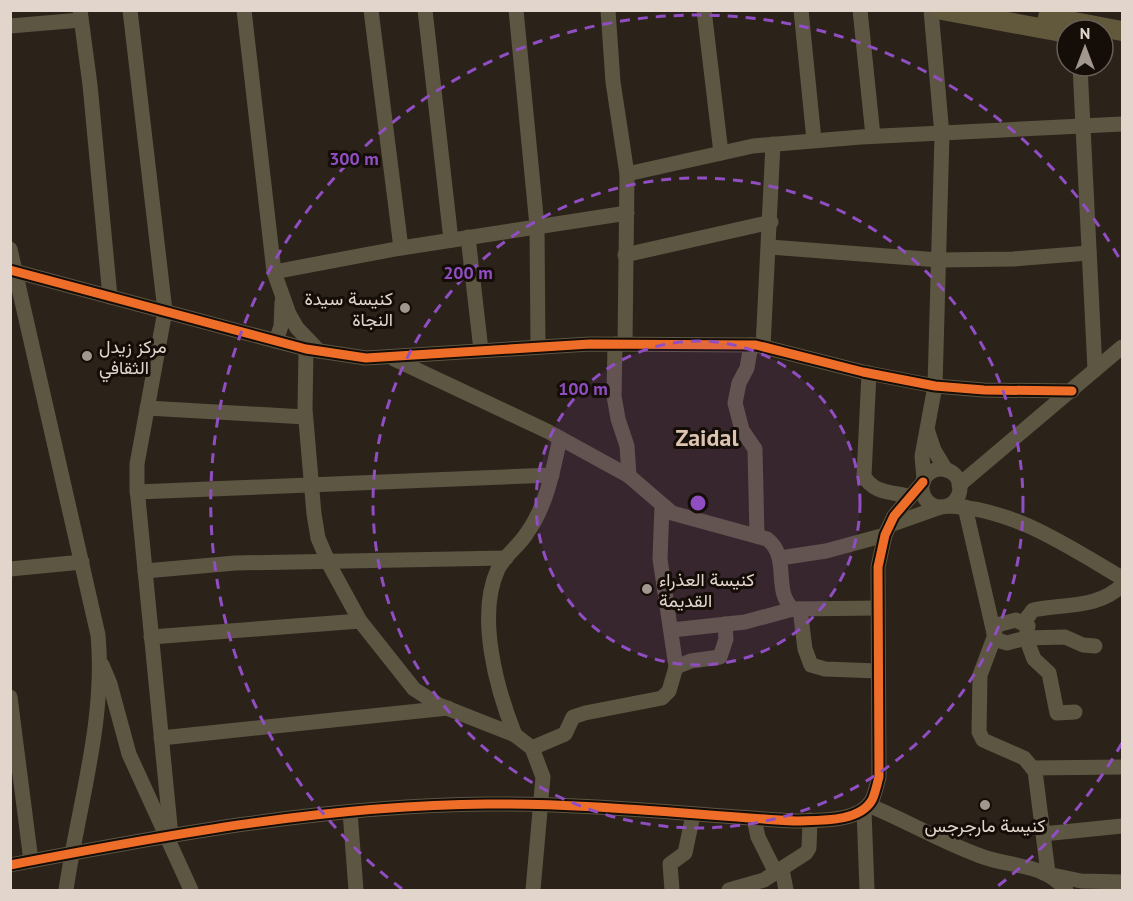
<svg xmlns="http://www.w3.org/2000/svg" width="1133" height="901" viewBox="0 0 1133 901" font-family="'PT Sans',Vazirmatn,sans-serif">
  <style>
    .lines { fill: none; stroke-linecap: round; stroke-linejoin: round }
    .minor { stroke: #5d5642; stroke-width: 15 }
    .major { stroke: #62593c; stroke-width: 20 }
    .cycleway-casing { stroke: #150d07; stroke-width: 13 }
    .cycleway { stroke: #ee6e29; stroke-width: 9 }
    .ring { fill: none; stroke: #904ec2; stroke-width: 3; stroke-dasharray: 10 8 }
    .poi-dot { fill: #a2978e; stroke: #150d07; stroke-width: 2 }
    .labels { text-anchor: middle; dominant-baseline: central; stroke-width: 6; stroke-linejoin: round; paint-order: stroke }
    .poi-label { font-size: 18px; fill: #e2d6cc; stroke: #150d07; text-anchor: start }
    .district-label { font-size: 24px; font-weight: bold; fill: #dcc4b1; stroke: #150d07 }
    .centre { fill: #904ec2; stroke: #150d07; stroke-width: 3 }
    .ring-label { font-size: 18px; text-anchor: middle; font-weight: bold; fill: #904ec2; stroke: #150d07; stroke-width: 6; stroke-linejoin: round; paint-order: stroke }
  </style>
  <rect width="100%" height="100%" fill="#2b221a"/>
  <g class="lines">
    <!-- minor -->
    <g class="minor">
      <polyline points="80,10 90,85 110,297"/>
      <polyline points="130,10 165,311 137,464 137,488 171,836"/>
      <polyline points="244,10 274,272 289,314 297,328 319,351"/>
      <polyline points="371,10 401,248"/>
      <polyline points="425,10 451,240"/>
      <polyline points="516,10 537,226 538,346"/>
      <polyline points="608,10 613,82 627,174 625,344"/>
      <polyline points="704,10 721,153"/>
      <polyline points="801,10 814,140"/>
      <polyline points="860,10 873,136"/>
      <polyline points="10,26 81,20"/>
      <polyline points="1080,66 1095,370"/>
      <polyline points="627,174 753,146 861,137 1122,124"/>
      <polyline points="468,237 481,350"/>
      <polyline points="770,247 939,260 1013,259 1089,253"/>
      <path d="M10 249 98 635C106 720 78 807 66 890"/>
      <polyline points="625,255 771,222"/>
      <polyline points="10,270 306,349 366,358 590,344 756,345 863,372 935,386 984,390 1072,391"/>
      <polyline points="274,272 401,248 627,213"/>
      <polyline points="276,341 281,326 282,302"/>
      <polyline points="615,344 614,396 618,419 627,446 629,476"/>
      <polyline points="751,345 747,368 739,383 735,403 742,430 755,449 757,536"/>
      <polyline points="763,347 773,144"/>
      <polyline points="306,349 305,409 314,514 318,538 330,566 360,621 414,689 439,705 515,735 532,748 543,777 533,890"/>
      <path d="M394 359 547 431 629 476 672 513 767 539C791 557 772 591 793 609L878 608"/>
      <path d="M869 373 864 476C873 493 891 492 908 496"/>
      <polyline points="147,408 305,417"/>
      <polyline points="928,432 934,450 946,470"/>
      <circle cx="941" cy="488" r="19"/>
      <polyline points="924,480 922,456 935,386 942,135 931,10"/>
      <polyline points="959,485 1122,347"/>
      <polyline points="137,492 552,475"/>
      <polyline points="662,506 660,559 676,667"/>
      <path d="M947 506C1013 508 1067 546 1122 578"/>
      <polyline points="965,507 994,633"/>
      <polyline points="890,525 941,507"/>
      <polyline points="780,558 826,551 885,535"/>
      <polyline points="10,569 82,562"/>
      <polyline points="145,571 235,563 506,558"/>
      <polyline points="800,609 805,649 811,665 825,669 878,671"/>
      <polygon points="1016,620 1028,626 1026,638 1007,643 997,640 994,633 997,625"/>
      <path d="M1024 622 1033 610C1063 604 1100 608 1122 585"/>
      <polyline points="672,630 745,622 793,609"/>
      <polyline points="995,635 980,675 979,732 983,740 1024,758 1035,771 1048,873"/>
      <polyline points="151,637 360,621"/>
      <polyline points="102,665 110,684 129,754 191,890"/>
      <polyline points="10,697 31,861"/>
      <polyline points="1075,712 1057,713 1049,673 1034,659 1026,638 1065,637 1083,645 1095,646"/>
      <path d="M515 735C497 690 476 616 498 569 505 555 519 546 527 533 547 505 553 470 560 438"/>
      <polyline points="161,738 448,708"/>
      <polyline points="532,748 565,734 573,717 585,713 662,698 669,691 676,667 691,661 720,657 726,639 725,624"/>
      <polyline points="1032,768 1122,767"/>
      <path d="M868 805C905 820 940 841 978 855 1009 868 1044 862 1066 890"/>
      <polyline points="864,810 867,890"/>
      <polyline points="350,812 356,890"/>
      <polyline points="754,819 758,837 776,873"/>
      <polyline points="1043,834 1122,826"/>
      <path d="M10 865C166 835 329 805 487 804 590 803 692 815 795 821 818 820 859 823 872 800 875 794 877 784 879 777L878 567 885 535 894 516 923 482"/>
      <polyline points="782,869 786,890"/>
      <polyline points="1052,875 1081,881 1122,882"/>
      <polyline points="672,890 670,864 685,853 693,815"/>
      <polyline points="729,890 764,880 806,853 809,848 810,820"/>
    </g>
    <!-- major -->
    <g class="major">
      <polyline points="942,10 1067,33"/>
      <polyline points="1048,17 1122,31"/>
    </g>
    <!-- cycleway casing -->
    <g class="cycleway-casing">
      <g id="cycleway">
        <polyline points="10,270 306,349 366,358 590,344 756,345 863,372 935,386 984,390 1072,391"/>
        <path d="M10 865C166 835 329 805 487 804 590 803 692 815 795 821 818 820 859 823 872 800 875 794 877 784 879 777L878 567 885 535 894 516 923 482"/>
      </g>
    </g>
    <!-- cycleway -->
    <use href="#cycleway" class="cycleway"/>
  </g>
  <!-- distance rings -->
  <circle cx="698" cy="503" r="162" fill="#904ec2" fill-opacity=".12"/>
  <g class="ring">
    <circle cx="698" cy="503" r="162"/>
    <circle cx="698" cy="503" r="325"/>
    <path d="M1122 743A487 487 0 0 1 994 889M402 889A487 487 0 1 1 1122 263"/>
  </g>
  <!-- markers -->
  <g class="poi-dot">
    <circle cx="405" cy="308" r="6"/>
    <circle cx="87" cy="356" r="6"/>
    <circle cx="647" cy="589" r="6"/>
    <circle cx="985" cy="805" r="6"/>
  </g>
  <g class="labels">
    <!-- poi labels -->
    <g class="poi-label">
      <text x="393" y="298" text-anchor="end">كنيسة سيدة<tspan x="393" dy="21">النجاة</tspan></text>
      <text x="99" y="346">مركز زيدل<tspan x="99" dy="21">الثقافي</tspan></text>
      <text x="659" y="579">كنيسة العذراء<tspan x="659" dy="21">القديمة</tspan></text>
      <text x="985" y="825" text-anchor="middle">كنيسة مارجرجس</text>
    </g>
    <!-- district labels -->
    <g class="district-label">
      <text x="707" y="437">Zaidal</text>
    </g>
  </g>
  <circle cx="698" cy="503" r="9" class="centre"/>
  <g class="ring-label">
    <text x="354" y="165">300 m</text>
    <text x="468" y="279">200 m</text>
    <text x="583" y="395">100 m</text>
  </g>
  <!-- border -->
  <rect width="1133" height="901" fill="none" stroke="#e2d6cc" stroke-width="24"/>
  <!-- north arrow -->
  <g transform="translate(1085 48)"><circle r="28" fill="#150d07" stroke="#675d56" stroke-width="1.5"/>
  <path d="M0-4.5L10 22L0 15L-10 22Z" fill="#a2978e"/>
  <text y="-9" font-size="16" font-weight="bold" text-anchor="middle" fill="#e2d6cc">N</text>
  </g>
</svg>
